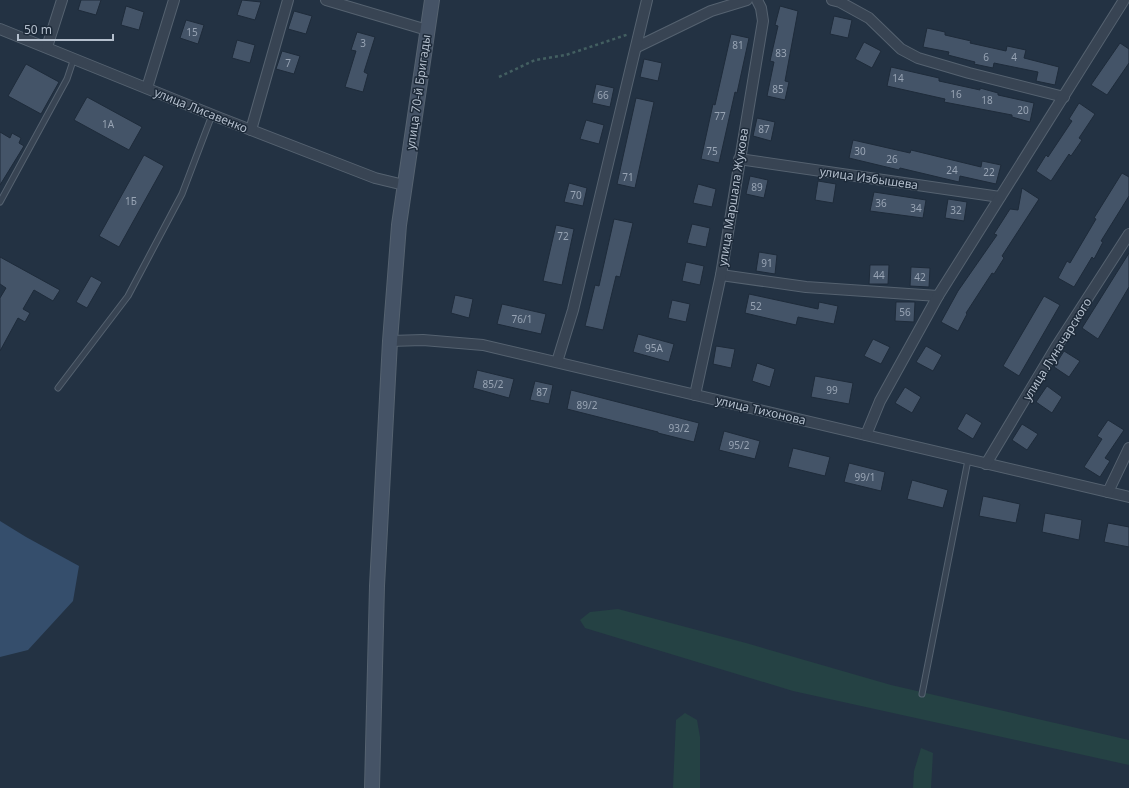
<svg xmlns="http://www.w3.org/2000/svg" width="1129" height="788" viewBox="0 0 1129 788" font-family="'Noto Sans',sans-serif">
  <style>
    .green { fill: #254244 }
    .water { fill: #354e6c }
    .building { fill: #445468; stroke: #1e2b3a }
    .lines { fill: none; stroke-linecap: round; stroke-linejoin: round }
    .lane-casing { stroke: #556270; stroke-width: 7 }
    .street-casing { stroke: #556270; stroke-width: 12 }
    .secondary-casing { stroke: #556270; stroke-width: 16 }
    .path { stroke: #435f61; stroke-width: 2.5; stroke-dasharray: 3 3; stroke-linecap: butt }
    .lane { stroke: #384453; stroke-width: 5 }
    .street { stroke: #384453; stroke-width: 10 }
    .secondary { stroke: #455366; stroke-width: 14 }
    .labels { text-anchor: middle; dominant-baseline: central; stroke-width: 3; stroke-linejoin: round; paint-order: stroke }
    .number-label { font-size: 10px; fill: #98a4b4 }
    .street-label { font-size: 12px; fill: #b4bfcd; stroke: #1c2938 }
  </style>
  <rect width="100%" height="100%" fill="#233243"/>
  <!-- green -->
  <g class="green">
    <polygon points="618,609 746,643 891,685 1129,740 1129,765 793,691 585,628 580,620 590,612"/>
    <polygon points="685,713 697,720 700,737 700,788 673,788 676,720"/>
    <polygon points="921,748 933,753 931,788 913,788 914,771"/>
  </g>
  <!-- water -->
  <polygon class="water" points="0,521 26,537 79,566 73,601 28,650 0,657"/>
  <!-- building -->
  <g class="building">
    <polygon points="81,0 101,0 96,15 78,10"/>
    <polygon points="242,0 261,2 255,20 237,15"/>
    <polygon points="126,6 144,12 139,30 121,25"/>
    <polygon points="780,6 798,11 785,81 789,82 785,100 767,96 774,62 770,61 778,26 775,25"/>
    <polygon points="294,11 312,16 306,34 288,29"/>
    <polygon points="834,16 852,20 848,38 830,34"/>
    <polygon points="186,20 204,25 198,44 180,38"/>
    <polygon points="927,28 945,32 945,35 971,41 970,43 1006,51 1007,46 1026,50 1024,58 1059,67 1055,85 1036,81 1038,72 994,63 993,68 974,64 975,62 948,55 949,52 923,47"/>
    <polygon points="357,32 375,37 364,72 368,74 363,92 345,87 356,51 351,50"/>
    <polygon points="731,34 749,38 737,93 735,92 719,163 701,159 713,104 715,105"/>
    <polygon points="237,40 255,45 250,63 232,58"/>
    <polygon points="864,42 881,51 872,68 855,59"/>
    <polygon points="1120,43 1129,49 1129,63 1107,95 1091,85"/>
    <polygon points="282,51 300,56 294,74 276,69"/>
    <polygon points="644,59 662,63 658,81 640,77"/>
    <polygon points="26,64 59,82 41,114 8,96"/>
    <polygon points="891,67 939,78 939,81 980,90 980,88 998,93 998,95 1034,103 1030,122 1012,117 1012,115 944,102 945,99 887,86"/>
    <polygon points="596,84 614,88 610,107 592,103"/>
    <polygon points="87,97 142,127 129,150 74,120"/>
    <polygon points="636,98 654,102 635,188 617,184"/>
    <polygon points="1079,103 1095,114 1079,138 1082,140 1071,156 1069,154 1051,181 1036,171 1046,155 1048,157 1072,121 1069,119"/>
    <polygon points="757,118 775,122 771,141 753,136"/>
    <polygon points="586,120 604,125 599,144 580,139"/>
    <polygon points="0,132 10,138 12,133 21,138 19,143 24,146 0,185"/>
    <polygon points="853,140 910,153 911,150 981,167 982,161 1001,165 996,184 960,176 959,182 900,168 899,170 849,158"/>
    <polygon points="144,155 164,166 119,247 99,236"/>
    <polygon points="1122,173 1129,177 1129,196 1101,241 1103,242 1094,259 1092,257 1074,287 1058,278 1067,261 1070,263 1096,219 1094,218"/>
    <polygon points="750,176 768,180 764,198 746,194"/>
    <polygon points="818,181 836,184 833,203 815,200"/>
    <polygon points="569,183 587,188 583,206 564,202"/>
    <polygon points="698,184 716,189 712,207 693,203"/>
    <polygon points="1022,188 1039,199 1002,256 1004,258 994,274 992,273 966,313 967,314 958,331 941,322 958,291 997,235 994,234 1010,209 1018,210"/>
    <polygon points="874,192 926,200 923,218 870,211"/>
    <polygon points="948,199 967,202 964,221 945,218"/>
    <polygon points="614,219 633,223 620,277 616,276 603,330 585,326 595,285 599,286"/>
    <polygon points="692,224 710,228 706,247 687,243"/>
    <polygon points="556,225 574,229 562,285 543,281"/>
    <polygon points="759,252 777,255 775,274 756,271"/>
    <polygon points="1129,253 1129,287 1098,339 1082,328"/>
    <polygon points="0,257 60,290 53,301 34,290 23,309 30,313 25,322 18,318 0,351 0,298 6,288 0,284"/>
    <polygon points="686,262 704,266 700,285 682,281"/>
    <polygon points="870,265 889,265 888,284 869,284"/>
    <polygon points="911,267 930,268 929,287 910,286"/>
    <polygon points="91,276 102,282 87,308 76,302"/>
    <polygon points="749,294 818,309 819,302 838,306 834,324 798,317 796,325 745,313"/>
    <polygon points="455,295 473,299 469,318 451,313"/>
    <polygon points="1044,296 1060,305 1019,376 1003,366"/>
    <polygon points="672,300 690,304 686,322 668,318"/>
    <polygon points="896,302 915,302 914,322 895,321"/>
    <polygon points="502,304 546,314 541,334 497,324"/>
    <polygon points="638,334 674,344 669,362 633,352"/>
    <polygon points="873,339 890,347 881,364 864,356"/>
    <polygon points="716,346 735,349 731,368 713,364"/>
    <polygon points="926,346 942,355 933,371 916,362"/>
    <polygon points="1064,351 1080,361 1069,377 1054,367"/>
    <polygon points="757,363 775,369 770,387 752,381"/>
    <polygon points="477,370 514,379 509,398 473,388"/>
    <polygon points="815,376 853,383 849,404 811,397"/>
    <polygon points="535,381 553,385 549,404 530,400"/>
    <polygon points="1047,386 1062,397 1052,413 1036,402"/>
    <polygon points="905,387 921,397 912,413 895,403"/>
    <polygon points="571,390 699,423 694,442 658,433 658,432 567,409"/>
    <polygon points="966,413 982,423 973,439 957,429"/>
    <polygon points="1108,420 1124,430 1105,458 1110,461 1100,477 1084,467 1102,439 1097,436"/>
    <polygon points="1022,424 1038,434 1027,450 1012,440"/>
    <polygon points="724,431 760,441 755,459 719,450"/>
    <polygon points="793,448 830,457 825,476 788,467"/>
    <polygon points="849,463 885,472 881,491 844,482"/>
    <polygon points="912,480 948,490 943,508 907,499"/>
    <polygon points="983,496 1020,504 1016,523 979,516"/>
    <polygon points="1045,513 1082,520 1079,540 1042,532"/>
    <polygon points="1108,523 1129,527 1129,547 1104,542"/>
  </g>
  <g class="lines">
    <!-- lane casing -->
    <g class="lane-casing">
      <g id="lane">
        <polyline points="0,202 67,79 74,58"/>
        <polyline points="58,388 128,296 182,194 212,115"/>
        <polyline points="922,694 968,460"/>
      </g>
    </g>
    <!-- street casing -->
    <g class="street-casing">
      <g id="street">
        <polyline points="326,0 427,30"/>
        <polyline points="832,0 840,2 869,18 901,49 918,58 969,73 1064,97"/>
        <polyline points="0,29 220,118 375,178 404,185"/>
        <polyline points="47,47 62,0"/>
        <polyline points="637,47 711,11 747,0"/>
        <polyline points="147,88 174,0"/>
        <polyline points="251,130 288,0"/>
        <polyline points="739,159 1000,197"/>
        <polyline points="721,275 806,287 938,296"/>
        <polyline points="390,341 423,340 483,345 1129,497"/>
        <polyline points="557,362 573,310 647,0"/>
        <polyline points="695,395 721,275 763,21 761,8 757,0"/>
        <polyline points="866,435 880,401 938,296 1124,0"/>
        <polyline points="986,464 1056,347 1129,234"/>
        <polyline points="1108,492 1129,448"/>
      </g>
    </g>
    <!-- secondary casing -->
    <g class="secondary-casing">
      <polyline id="secondary" points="372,788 377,586 390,341 399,225 432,0"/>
    </g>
    <!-- path -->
    <polyline class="path" points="499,77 535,60 566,55 629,34"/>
    <!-- lane -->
    <use href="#lane" class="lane"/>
    <!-- street -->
    <use href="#street" class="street"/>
    <!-- secondary -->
    <use href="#secondary" class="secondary"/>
  </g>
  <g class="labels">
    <!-- number labels -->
    <g class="number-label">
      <text x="192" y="32">15</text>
      <text x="363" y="43">3</text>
      <text x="738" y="45">81</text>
      <text x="781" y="53">83</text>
      <text x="986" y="57">6</text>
      <text x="1014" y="57">4</text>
      <text x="288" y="63">7</text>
      <text x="898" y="78">14</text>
      <text x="778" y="89">85</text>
      <text x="956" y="94">16</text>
      <text x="603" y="95">66</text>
      <text x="987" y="100">18</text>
      <text x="1023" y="110">20</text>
      <text x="720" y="116">77</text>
      <text x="108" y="124">1А</text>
      <text x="764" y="129">87</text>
      <text x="712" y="151">75</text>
      <text x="860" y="151">30</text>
      <text x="892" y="159">26</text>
      <text x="952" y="170">24</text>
      <text x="989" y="172">22</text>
      <text x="628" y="177">71</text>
      <text x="757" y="187">89</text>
      <text x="576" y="195">70</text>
      <text x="131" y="201">1Б</text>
      <text x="881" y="203">36</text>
      <text x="916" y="208">34</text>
      <text x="956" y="210">32</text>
      <text x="563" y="236">72</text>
      <text x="767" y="263">91</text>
      <text x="879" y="275">44</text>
      <text x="920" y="277">42</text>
      <text x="756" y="306">52</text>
      <text x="905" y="312">56</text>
      <text x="522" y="319">76/1</text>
      <text x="654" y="348">95А</text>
      <text x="493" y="384">85/2</text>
      <text x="832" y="390">99</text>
      <text x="542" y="392">87</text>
      <text x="587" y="405">89/2</text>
      <text x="679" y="428">93/2</text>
      <text x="739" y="445">95/2</text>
      <text x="865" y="477">99/1</text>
    </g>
    <!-- street labels -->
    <g class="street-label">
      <text transform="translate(418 92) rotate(-82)">улица 70-й Бригады</text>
      <text transform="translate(201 110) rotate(22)">улица Лисавенко</text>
      <text transform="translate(869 178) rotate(8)">улица Избышева</text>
      <text transform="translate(733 197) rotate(-81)">улица Маршала Жукова</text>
      <text transform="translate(1057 349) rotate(-58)">улица Луначарского</text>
      <text transform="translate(761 410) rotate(13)">улица Тихонова</text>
    </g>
  </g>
  <!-- scale -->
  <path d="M18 34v6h95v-6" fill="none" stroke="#b4bfcd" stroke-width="2"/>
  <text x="24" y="34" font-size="12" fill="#b4bfcd" stroke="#1c2938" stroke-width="3" paint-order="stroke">50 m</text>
</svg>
